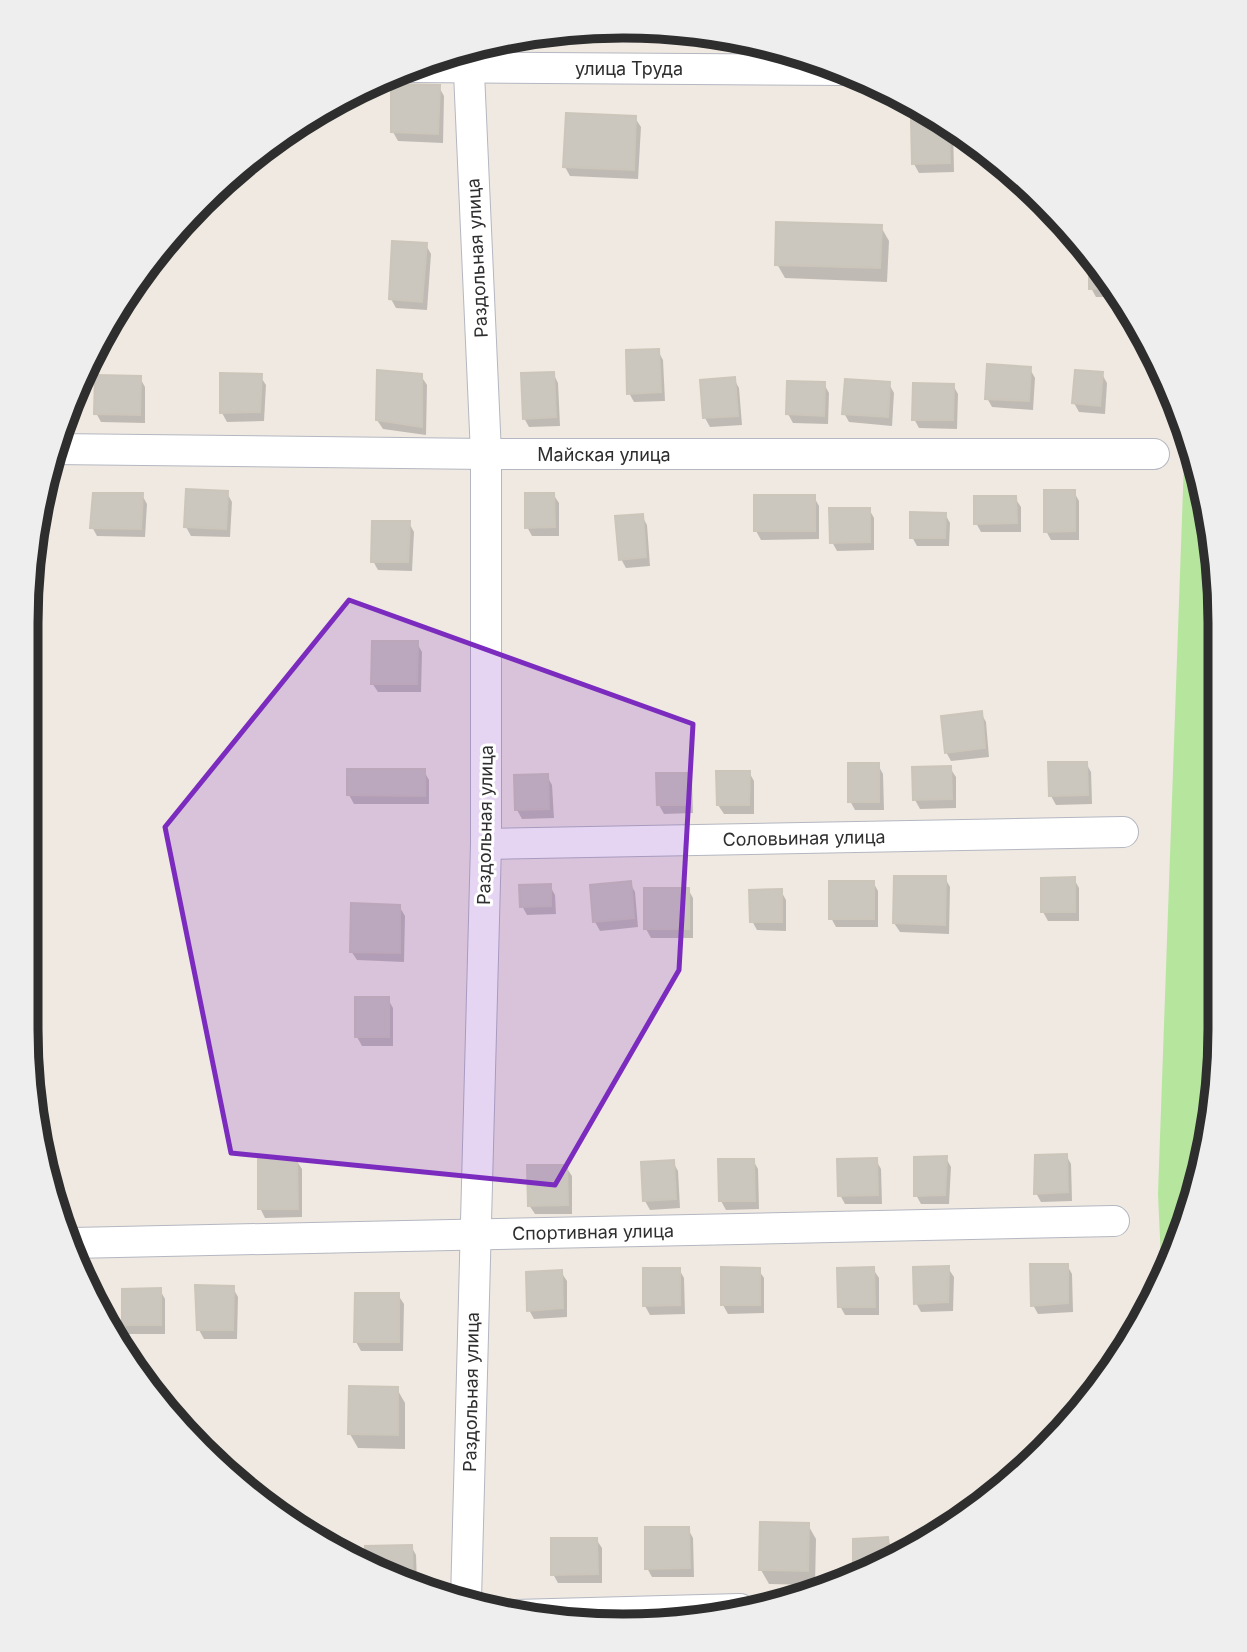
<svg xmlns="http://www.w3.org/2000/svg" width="1247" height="1652" viewBox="0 0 1247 1652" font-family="Inter,sans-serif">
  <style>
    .green { fill: #b6e59e }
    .shadow { fill: #0003 }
    .building { fill: #cbc7bf; stroke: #cbc5ba; stroke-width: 2 }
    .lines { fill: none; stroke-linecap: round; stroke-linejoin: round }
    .minor-casing { stroke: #b4b7c1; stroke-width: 32 }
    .minor { stroke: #fff; stroke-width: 30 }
    .marked { fill: #7b2cbf; fill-opacity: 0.2; stroke: #7b2cbf; stroke-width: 5; stroke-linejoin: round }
    .labels { text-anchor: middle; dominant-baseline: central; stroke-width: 6; stroke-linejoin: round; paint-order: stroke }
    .street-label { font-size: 18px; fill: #2e2e2e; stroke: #fff }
    .rim { fill: none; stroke: #2e2e2e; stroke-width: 9 }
  </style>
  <rect width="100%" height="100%" fill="#efe9e1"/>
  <!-- green -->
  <polygon class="green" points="1185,433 1216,546 1216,1107 1175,1257 1162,1281 1158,1194"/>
  <!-- shadow -->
  <g class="shadow">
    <polygon points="439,87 444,96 443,143 398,141 393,132"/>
    <polygon points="635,118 641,127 638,179 570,176 565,167"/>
    <polygon points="942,120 950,124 953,128 954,172 919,173 914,164"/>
    <polygon points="980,147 1003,166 986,165 980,156"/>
    <polygon points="881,227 889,241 887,282 785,278 777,264"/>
    <polygon points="426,245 431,254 427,310 396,308 391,299"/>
    <polygon points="1091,258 1115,286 1115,297 1096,297 1091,288"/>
    <polygon points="658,351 663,360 665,401 634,402 629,393"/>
    <polygon points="1030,369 1035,378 1033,410 992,407 987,398"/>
    <polygon points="553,373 558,383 560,426 529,427 524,418"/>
    <polygon points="1102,374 1107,383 1105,414 1079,412 1074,403"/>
    <polygon points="260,376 266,385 264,421 227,422 222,413"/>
    <polygon points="421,376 427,385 426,435 383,429 377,420"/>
    <polygon points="140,378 145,387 145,423 101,422 96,413"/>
    <polygon points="734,379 739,388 742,425 710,427 705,418"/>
    <polygon points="824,384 829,393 828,424 793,423 788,414"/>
    <polygon points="889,384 894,393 892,426 849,422 844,413"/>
    <polygon points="953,385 958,394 957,429 919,428 914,419"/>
    <polygon points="1074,492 1079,501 1079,540 1051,540 1046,531"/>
    <polygon points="227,493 232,502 230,537 191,536 186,527"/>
    <polygon points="553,494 559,503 559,536 532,536 527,527"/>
    <polygon points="142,495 147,504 145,537 97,536 92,527"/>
    <polygon points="814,497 819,506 819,539 761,540 756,531"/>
    <polygon points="1015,498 1021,507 1021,532 981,532 976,523"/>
    <polygon points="869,509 874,518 874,550 837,551 832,542"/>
    <polygon points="945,514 950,523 949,546 917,546 912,537"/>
    <polygon points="642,516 647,525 650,566 626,568 621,559"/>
    <polygon points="409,523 414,532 412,571 378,570 373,561"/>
    <polygon points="417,643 422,652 421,692 378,692 372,683"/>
    <polygon points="981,713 986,722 989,757 951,761 946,752"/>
    <polygon points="1086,763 1091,772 1092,804 1056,805 1051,796"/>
    <polygon points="878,765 883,774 884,810 855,810 850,801"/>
    <polygon points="950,768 956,777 956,808 920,809 915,800"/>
    <polygon points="424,771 429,780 429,804 354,804 349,795"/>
    <polygon points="749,772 754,781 754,814 724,814 718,805"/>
    <polygon points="687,774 692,783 693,813 664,814 659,805"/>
    <polygon points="547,776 552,785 554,818 522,819 517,810"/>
    <polygon points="945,878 950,887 949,934 900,932 894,923"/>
    <polygon points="1074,879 1079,888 1079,921 1048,921 1043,912"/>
    <polygon points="873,882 878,891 878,927 836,927 831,918"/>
    <polygon points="630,883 635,892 638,927 600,931 595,922 592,887"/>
    <polygon points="550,886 555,895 556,914 527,915 522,906"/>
    <polygon points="688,889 693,898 693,938 651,938 646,929"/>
    <polygon points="781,891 786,900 786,931 757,930 752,921"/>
    <polygon points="399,906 405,916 404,962 357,960 351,951"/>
    <polygon points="388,999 393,1008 393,1046 362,1046 357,1037"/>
    <polygon points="1066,1155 1071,1164 1072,1201 1041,1202 1036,1193"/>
    <polygon points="946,1158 951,1167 949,1204 921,1204 916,1195"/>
    <polygon points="296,1160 302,1169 302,1217 265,1218 260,1208"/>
    <polygon points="753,1160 758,1169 759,1209 726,1210 721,1201"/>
    <polygon points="876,1160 881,1169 882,1204 845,1204 840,1195"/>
    <polygon points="673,1162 678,1171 680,1208 650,1210 645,1201"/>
    <polygon points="566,1167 572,1176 572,1214 535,1214 529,1205"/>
    <polygon points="1067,1265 1072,1274 1073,1312 1038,1314 1033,1305"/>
    <polygon points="948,1268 954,1277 953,1311 921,1312 916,1303"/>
    <polygon points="679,1269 684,1278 685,1314 650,1315 645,1306"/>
    <polygon points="758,1269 764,1278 764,1313 728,1314 723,1305"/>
    <polygon points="873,1269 879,1278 879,1315 845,1315 840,1306"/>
    <polygon points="561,1272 567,1281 567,1317 534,1319 529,1310"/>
    <polygon points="233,1288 238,1297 237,1339 204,1339 199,1330"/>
    <polygon points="160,1290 165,1299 165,1334 129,1334 124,1325"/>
    <polygon points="398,1295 404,1304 403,1351 361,1351 356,1342"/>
    <polygon points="397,1389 405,1403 405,1449 358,1448 350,1434"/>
    <polygon points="808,1525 816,1539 815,1585 769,1584 761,1570"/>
    <polygon points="688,1529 693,1538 694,1577 652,1577 647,1568"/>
    <polygon points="596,1539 602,1548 602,1583 558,1583 553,1574"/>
    <polygon points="887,1539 892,1548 893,1556 857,1573 855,1568"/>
    <polygon points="411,1546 416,1555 417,1584 367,1567 367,1548"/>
  </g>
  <!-- building -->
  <g class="building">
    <polygon points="391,84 440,85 438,134 391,132"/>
    <polygon points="566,113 636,116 634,170 563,167"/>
    <polygon points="939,118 949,123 950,163 912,164 911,119"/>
    <polygon points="978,146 993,158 979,157"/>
    <polygon points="776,222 882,225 880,268 775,265"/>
    <polygon points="392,241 427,243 422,302 389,299"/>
    <polygon points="1089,257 1091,257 1111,281 1111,288 1089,289"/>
    <polygon points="659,349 661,392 627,394 626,350"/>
    <polygon points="987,364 1031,367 1029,401 985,399"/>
    <polygon points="377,370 422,374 422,427 376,420"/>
    <polygon points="1075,370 1103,372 1100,406 1072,403"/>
    <polygon points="554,372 556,417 523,419 521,373"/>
    <polygon points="220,373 262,374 260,412 220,413"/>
    <polygon points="95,375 141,376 140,415 94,414"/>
    <polygon points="735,377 738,416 703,418 700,380"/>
    <polygon points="845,379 890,382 888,417 842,414"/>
    <polygon points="787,381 825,382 824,416 786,414"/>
    <polygon points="913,383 954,384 953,420 912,420"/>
    <polygon points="186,489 228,491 226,529 184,527"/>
    <polygon points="1044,490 1075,490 1075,531 1044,532"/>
    <polygon points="93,493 143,493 141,529 90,528"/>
    <polygon points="525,493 554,493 555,527 525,528"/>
    <rect x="754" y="495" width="61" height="36"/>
    <polygon points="974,496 1016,496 1017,523 974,524"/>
    <polygon points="829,508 870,508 870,542 830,543"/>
    <polygon points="910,512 946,513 945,538 910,538"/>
    <polygon points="643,514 646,557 619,560 615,516"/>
    <polygon points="372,521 410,521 408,562 371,562"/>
    <polygon points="372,641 418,641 417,684 371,684"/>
    <polygon points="982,711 985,748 945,753 941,716"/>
    <polygon points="1048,762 1087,762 1088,795 1049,796"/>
    <rect x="848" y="763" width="31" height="39"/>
    <polygon points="951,766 952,799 913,800 912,767"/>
    <polygon points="347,769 425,769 425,796 347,795"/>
    <polygon points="716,771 750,771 749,805 717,805"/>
    <polygon points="656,773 688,773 688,805 657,805"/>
    <polygon points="548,774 549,809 515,810 514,775"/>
    <polygon points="894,876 946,876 945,925 893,923"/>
    <polygon points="1075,877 1075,912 1041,912 1041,878"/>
    <polygon points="631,881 634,918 593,922 590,885"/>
    <rect x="829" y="881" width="45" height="38"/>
    <polygon points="551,884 551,906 520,907 519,885"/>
    <rect x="644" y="888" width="45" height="41"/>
    <polygon points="782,889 782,922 750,922 749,890"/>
    <polygon points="351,903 400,905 400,953 350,952"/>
    <rect x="355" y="997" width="34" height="40"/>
    <polygon points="1067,1154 1068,1192 1034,1194 1035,1155"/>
    <polygon points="947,1156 945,1195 914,1196 914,1157"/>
    <polygon points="258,1158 297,1158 298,1209 258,1209"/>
    <polygon points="877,1158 878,1195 838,1196 837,1159"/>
    <polygon points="718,1159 754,1159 755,1201 719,1201"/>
    <polygon points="674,1160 676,1199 643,1201 641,1162"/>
    <polygon points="527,1165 567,1165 568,1205 528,1206"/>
    <polygon points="1030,1264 1068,1264 1068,1303 1031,1306"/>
    <polygon points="949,1266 948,1302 914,1304 913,1267"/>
    <polygon points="721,1267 760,1268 760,1305 721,1305"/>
    <polygon points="874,1267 875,1307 838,1307 837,1268"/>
    <polygon points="643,1268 680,1268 680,1305 643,1306"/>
    <polygon points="562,1270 563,1308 527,1311 526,1272"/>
    <polygon points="195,1285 234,1286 233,1330 197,1330"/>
    <polygon points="161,1288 161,1325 122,1325 122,1289"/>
    <polygon points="355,1293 399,1293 399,1342 354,1342"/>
    <polygon points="349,1386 398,1387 398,1435 348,1434"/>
    <polygon points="760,1522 809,1523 808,1571 759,1570"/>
    <polygon points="645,1527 689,1527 690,1568 645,1569"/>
    <polygon points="888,1537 890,1558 867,1569 853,1569 853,1539"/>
    <polygon points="551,1538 597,1538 598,1574 551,1575"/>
    <polygon points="412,1545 413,1578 402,1579 366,1566 365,1546"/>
  </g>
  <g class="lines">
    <!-- minor casing -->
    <g class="minor-casing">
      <g id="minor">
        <polyline points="412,67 845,70"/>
        <polyline points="54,449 486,454 1154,454"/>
        <polyline points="486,844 1123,832"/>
        <polyline points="72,1243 1114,1221"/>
        <polyline points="466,1600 486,844 486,454 468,50"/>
        <polyline points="515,1615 740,1609"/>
      </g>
    </g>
    <!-- minor -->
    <use href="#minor" class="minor"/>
  </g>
  <!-- marked area -->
  <path class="marked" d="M349 600 693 724 679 970 555 1185 231 1153 165 827Z"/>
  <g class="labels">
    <!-- street labels -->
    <g class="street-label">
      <text x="629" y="68">улица Труда</text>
      <text transform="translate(477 258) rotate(-93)">Раздольная улица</text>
      <text x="604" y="454">Майская улица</text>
      <text transform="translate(485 825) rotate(-89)">Раздольная улица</text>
      <text transform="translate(804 838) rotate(-1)">Соловьиная улица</text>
      <text transform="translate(593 1232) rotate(-1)">Спортивная улица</text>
      <text transform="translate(471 1392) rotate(-89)">Раздольная улица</text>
    </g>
  </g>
  <!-- crop -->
  <path d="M0 0H1247V1652H0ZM623 38H623A585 585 0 0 1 1208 623V1029A585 585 0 0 1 623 1614H623A585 585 0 0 1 38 1029V623A585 585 0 0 1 623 38Z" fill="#eee" fill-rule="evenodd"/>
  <path class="rim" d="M623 38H623A585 585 0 0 1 1208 623V1029A585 585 0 0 1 623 1614H623A585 585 0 0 1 38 1029V623A585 585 0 0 1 623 38Z"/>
</svg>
